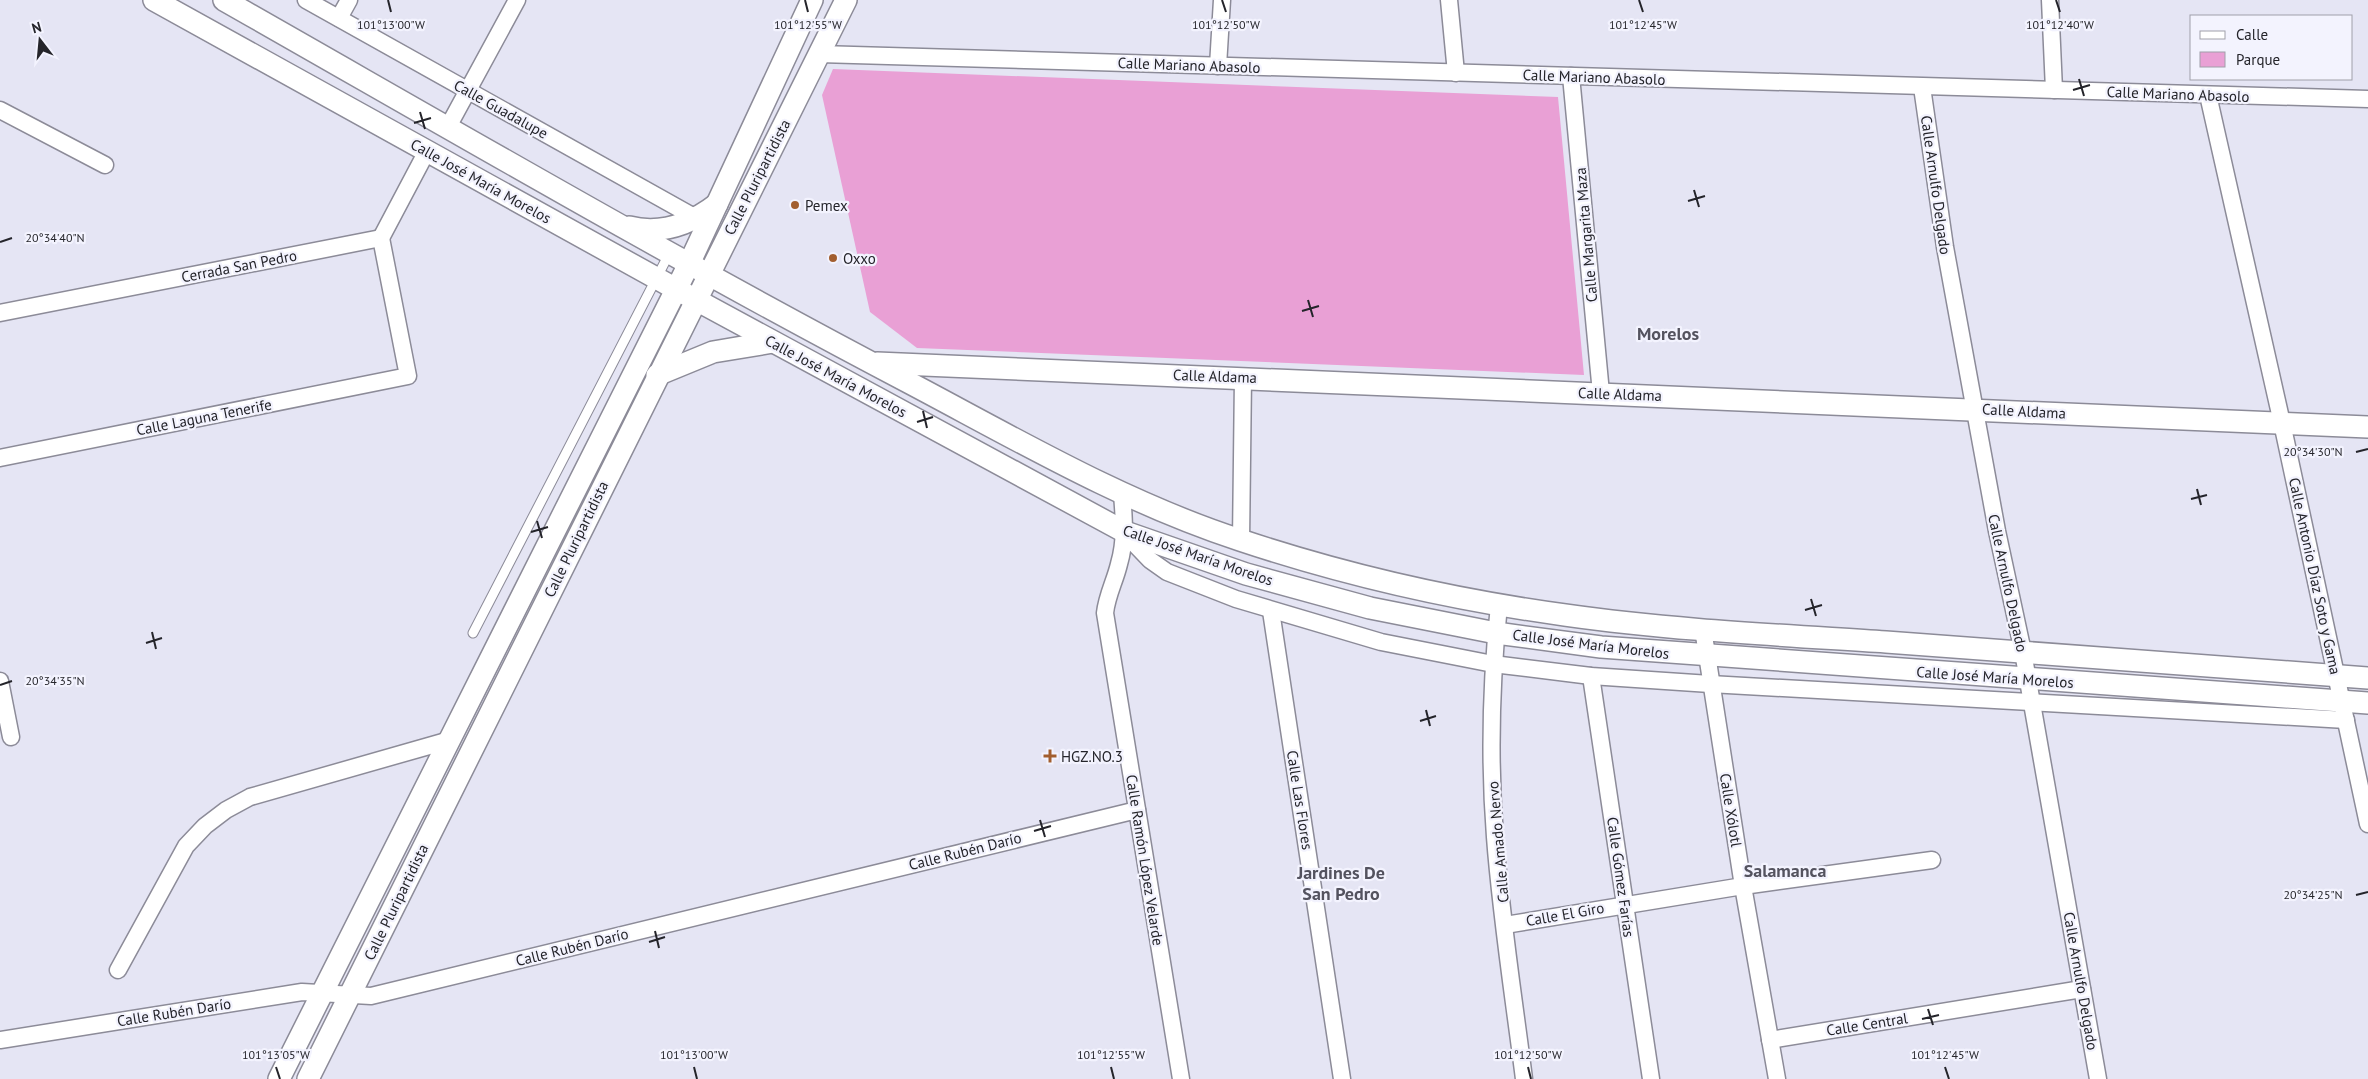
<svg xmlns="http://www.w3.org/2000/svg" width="2368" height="1079" viewBox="0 0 2368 1079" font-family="'PT Sans',sans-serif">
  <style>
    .green { fill: #e9a0d5 }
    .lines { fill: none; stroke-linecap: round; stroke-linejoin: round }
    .service-casing { stroke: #8c8b98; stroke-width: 11 }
    .minor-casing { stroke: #8c8b98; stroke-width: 19 }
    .tertiary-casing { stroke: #8c8b98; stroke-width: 24 }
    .service { stroke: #fff; stroke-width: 9 }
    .minor { stroke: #fff; stroke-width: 16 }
    .tertiary { stroke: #fff; stroke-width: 21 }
    .ticks { fill: none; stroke: #24242a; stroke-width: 2 }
    .poi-dot { fill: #a25e2f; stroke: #f3f3fe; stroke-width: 2 }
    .labels { text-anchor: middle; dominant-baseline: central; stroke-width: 4.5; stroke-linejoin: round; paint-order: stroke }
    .street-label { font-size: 15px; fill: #24242a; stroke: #f3f3fe }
    .poi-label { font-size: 15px; fill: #24242a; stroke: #f3f3fe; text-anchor: start }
    .quarter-label { font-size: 18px; font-weight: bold; fill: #54535f; stroke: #f3f3fe }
    .ticks-label { font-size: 12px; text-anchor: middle; fill: #24242a; stroke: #f3f3fe; stroke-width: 4.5; stroke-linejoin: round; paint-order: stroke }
  </style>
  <rect width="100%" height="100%" fill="#e5e5f4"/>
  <!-- green -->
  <polygon class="green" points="833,69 1558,97 1584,375 917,348 870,312 822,95"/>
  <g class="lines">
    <!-- service casing -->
    <g class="service-casing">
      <polyline id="service" points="473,633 669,254"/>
    </g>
    <!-- minor casing -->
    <g class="minor-casing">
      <g id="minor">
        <polyline points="306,0 696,218"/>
        <polyline points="1449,0 1456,73"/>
        <polyline points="2050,0 2054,90"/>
        <polyline points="339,18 349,0"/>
        <polyline points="819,54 2368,99"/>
        <polyline points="1218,66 1222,0"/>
        <polyline points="1571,76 1601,393"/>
        <polyline points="1922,87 1945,247 1997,531 2023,652 2098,1079"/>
        <polyline points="2208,95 2282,423 2368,824"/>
        <polyline points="0,110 105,165"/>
        <polyline points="448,127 517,0"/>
        <polyline points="381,238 427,151"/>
        <polyline points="0,313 381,238"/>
        <polyline points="0,458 408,376 381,238"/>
        <path d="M1122 494C1124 518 1126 540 1119 564 1115 581 1107 595 1105 613L1181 1079"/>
        <polyline points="1125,534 1150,560 1167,572 1236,599 1381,642 1493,664 1591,676 1710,684 2346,720"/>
        <polyline points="1241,541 1243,377"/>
        <path d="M1499 605C1491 682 1489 760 1495 837 1501 918 1514 999 1524 1079"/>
        <polyline points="1271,611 1342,1079"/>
        <polyline points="1703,629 1743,886 1777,1079"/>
        <polyline points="1591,676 1651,1079"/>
        <polyline points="0,681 11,737"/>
        <polyline points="1505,925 1743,886 1932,860"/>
        <polyline points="118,970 186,846 205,826 226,810 250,797 450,740"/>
        <polyline points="0,1040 302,992 371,996 1137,810"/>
        <polyline points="1770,1040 2082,989"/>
      </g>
    </g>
    <!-- tertiary casing -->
    <g class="tertiary-casing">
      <g id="tertiary">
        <polyline points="154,0 676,289 1125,532 1246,574 1370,608 1496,633 1601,647 2368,703"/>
        <path d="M224 0C451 129 677 261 908 382 1016 439 1123 502 1240 540 1345 575 1455 600 1565 615 1671 630 1779 635 1886 642 2047 654 2207 666 2368 678"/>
        <path d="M629 227C661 235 691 224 717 204"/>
        <polyline points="877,363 2368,427"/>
        <polyline points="657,375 713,352 773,342"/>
        <polyline points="279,1079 689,264 812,0"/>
        <polyline points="308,1079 846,0"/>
      </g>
    </g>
    <!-- service -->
    <use href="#service" class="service"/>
    <!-- minor -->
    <use href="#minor" class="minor"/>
    <!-- tertiary -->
    <use href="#tertiary" class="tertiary"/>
  </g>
  <!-- ticks -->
  <path class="ticks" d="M388 0 391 12M805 0 808 12M1222 0 1226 12M1639 0 1643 12M2056 0 2060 12M2079 79 2084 96M2073 90 2090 85M420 112 425 129M414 123 431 118M1694 190 1699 207M1688 201 1705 196M0 242 12 238M1308 300 1313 317M1302 311 1319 306M923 411 927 428M917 422 933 417M2356 452 2368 449M2197 489 2201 505M2191 499 2207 495M537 521 542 538M531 532 548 527M1811 599 1816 616M1805 610 1822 605M152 632 156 649M146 643 162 638M0 685 12 681M1426 710 1430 726M1420 721 1436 716M1040 820 1045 837M1034 831 1051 826M2356 895 2368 892M655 931 659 948M649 942 665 937M1928 1009 1933 1025M1922 1019 1939 1015M276 1067 280 1079M694 1067 697 1079M1111 1067 1114 1079M1528 1067 1531 1079M1945 1067 1949 1079"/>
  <!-- markers -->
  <g class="poi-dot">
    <circle cx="795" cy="205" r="5"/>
    <circle cx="833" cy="258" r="5"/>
    <path d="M1047.5 748.5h5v5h5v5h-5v5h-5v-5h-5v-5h5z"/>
  </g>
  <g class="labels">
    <!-- street labels -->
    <g class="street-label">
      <text transform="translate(1189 65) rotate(2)">Calle Mariano Abasolo</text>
      <text transform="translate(1594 77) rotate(2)">Calle Mariano Abasolo</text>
      <text transform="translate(2178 94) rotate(2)">Calle Mariano Abasolo</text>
      <text transform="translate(501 109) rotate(29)">Calle Guadalupe</text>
      <text transform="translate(757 177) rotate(-63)">Calle Pluripartidista</text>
      <text transform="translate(481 181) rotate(29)">Calle José María Morelos</text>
      <text transform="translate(1936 185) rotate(82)">Calle Arnulfo Delgado</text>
      <text transform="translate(1586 235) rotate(-95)">Calle Margarita Maza</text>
      <text transform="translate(239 266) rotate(-11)">Cerrada San Pedro</text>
      <text transform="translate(836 376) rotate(28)">Calle José María Morelos</text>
      <text transform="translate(1215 376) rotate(2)">Calle Aldama</text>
      <text transform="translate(1620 394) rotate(2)">Calle Aldama</text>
      <text transform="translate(2024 411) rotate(3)">Calle Aldama</text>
      <text transform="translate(204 417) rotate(-11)">Calle Laguna Tenerife</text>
      <text transform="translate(576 539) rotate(-64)">Calle Pluripartidista</text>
      <text transform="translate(1198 555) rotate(19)">Calle José María Morelos</text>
      <text transform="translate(2315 576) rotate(78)">Calle Antonio Díaz Soto y Gama</text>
      <text transform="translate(2008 583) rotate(78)">Calle Arnulfo Delgado</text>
      <text transform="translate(1591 644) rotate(7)">Calle José María Morelos</text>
      <text transform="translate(1995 677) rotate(4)">Calle José María Morelos</text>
      <text transform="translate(1300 800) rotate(81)">Calle Las Flores</text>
      <text transform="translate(1731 810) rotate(81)">Calle Xólotl</text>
      <text transform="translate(1498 842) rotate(-95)">Calle Amado Nervo</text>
      <text transform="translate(965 851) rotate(-14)">Calle Rubén Darío</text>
      <text transform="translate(1145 860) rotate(81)">Calle Ramón López Velarde</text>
      <text transform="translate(1621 877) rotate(82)">Calle Gómez Farías</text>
      <text transform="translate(396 902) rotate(-64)">Calle Pluripartidista</text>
      <text transform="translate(1565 914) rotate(-10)">Calle El Giro</text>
      <text transform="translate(572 947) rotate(-14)">Calle Rubén Darío</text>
      <text transform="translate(2081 981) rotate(80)">Calle Arnulfo Delgado</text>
      <text transform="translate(174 1012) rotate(-9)">Calle Rubén Darío</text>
      <text transform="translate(1867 1024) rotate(-9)">Calle Central</text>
    </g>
    <!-- poi labels -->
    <g class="poi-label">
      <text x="805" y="205">Pemex</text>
      <text x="843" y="258">Oxxo</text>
      <text x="1061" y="756">HGZ.NO.3</text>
    </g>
    <!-- quarter labels -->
    <g class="quarter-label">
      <text x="1668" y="333">Morelos</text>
      <text x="1785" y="870">Salamanca</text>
      <text x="1341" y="872">Jardines De<tspan x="1341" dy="21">San Pedro</tspan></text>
    </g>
  </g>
  <g class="ticks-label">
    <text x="391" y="29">101°13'00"W</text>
    <text x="808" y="29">101°12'55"W</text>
    <text x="1226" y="29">101°12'50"W</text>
    <text x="1643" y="29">101°12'45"W</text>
    <text x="2060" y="29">101°12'40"W</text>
    <text x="55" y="242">20°34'40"N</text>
    <text x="2313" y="456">20°34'30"N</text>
    <text x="55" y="685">20°34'35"N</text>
    <text x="2313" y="899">20°34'25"N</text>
    <text x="276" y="1059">101°13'05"W</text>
    <text x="694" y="1059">101°13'00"W</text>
    <text x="1111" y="1059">101°12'55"W</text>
    <text x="1528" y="1059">101°12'50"W</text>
    <text x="1945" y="1059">101°12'45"W</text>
  </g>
  <!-- legend -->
  <rect x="2190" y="15" width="162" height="65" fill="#f3f3fe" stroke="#a0a0a9"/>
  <rect x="2200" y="31" width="25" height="8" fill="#ffffff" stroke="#a0a0a9"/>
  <text x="2236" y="40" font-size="15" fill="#24242a">Calle</text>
  <rect x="2200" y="52" width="25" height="15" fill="#e9a0d5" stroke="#a0a0a9"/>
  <text x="2236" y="65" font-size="15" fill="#24242a">Parque</text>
  <!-- north arrow -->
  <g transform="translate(40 40) rotate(344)" stroke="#f3f3fe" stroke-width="4" paint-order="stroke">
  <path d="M0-4L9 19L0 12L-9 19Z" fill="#24242a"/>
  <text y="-8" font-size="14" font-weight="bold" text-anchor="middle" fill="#24242a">N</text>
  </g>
</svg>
